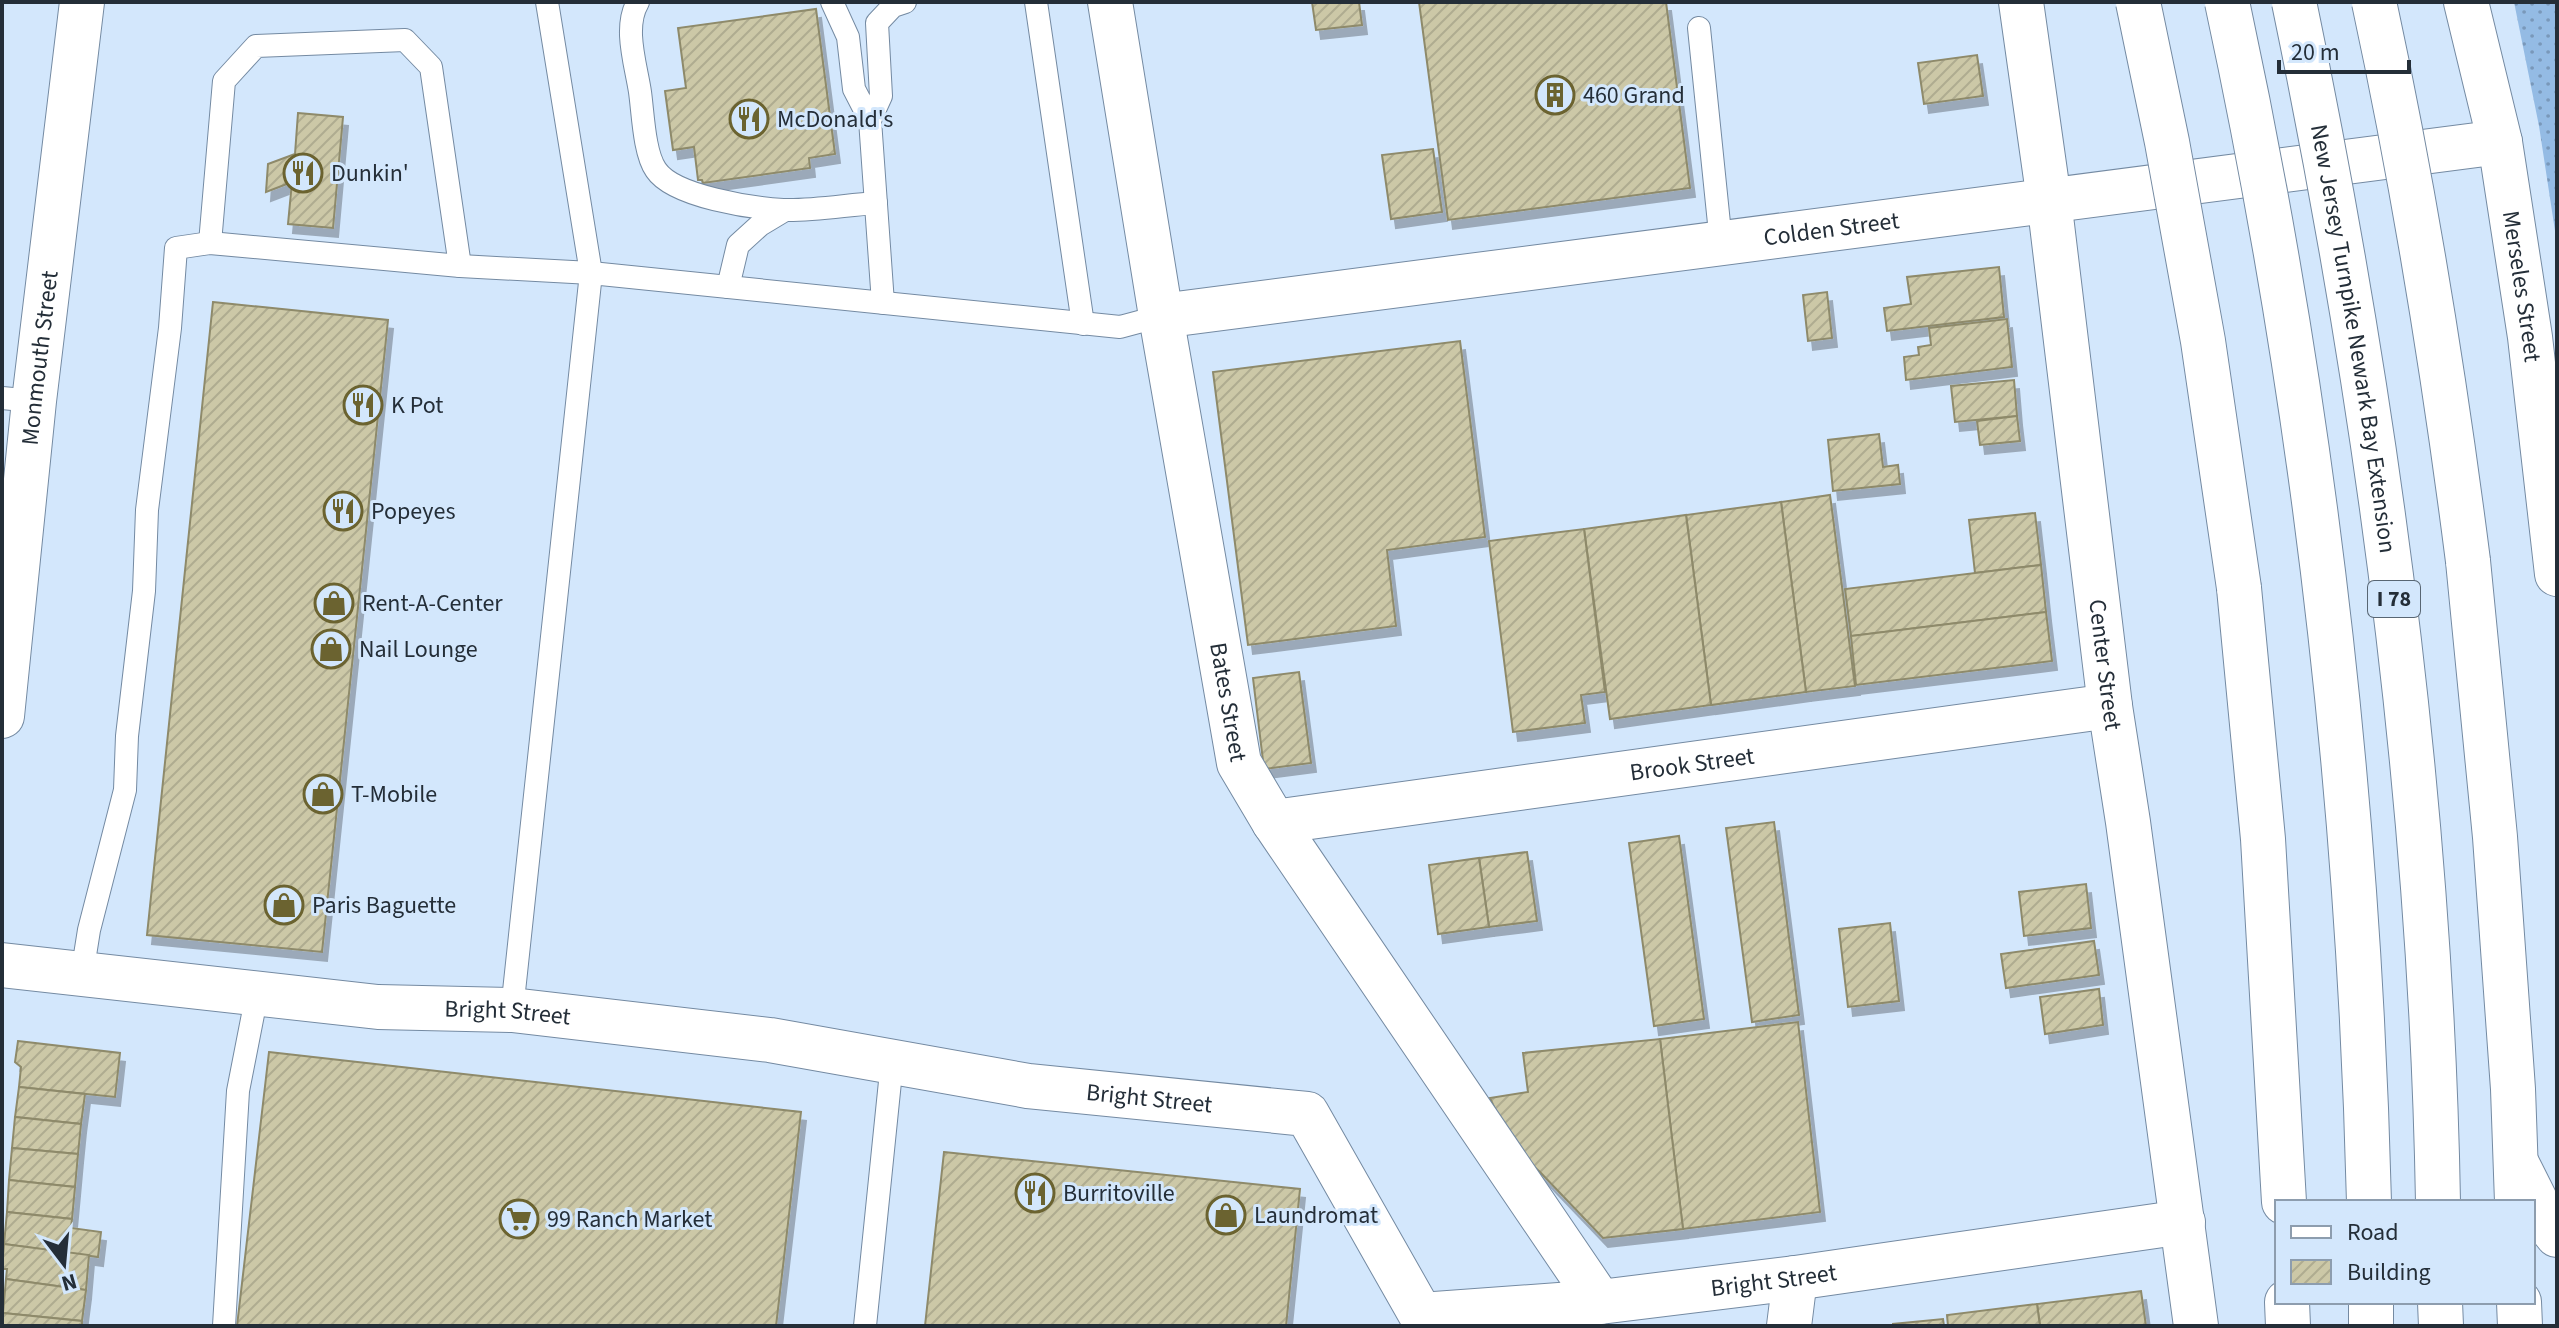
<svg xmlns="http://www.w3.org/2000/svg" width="2559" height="1328" viewBox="0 0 2559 1328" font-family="'Source Sans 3',sans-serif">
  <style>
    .park { fill: url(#park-dots) }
    .building { fill: url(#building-hatch); stroke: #8e8a6b; stroke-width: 2; filter: url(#shadow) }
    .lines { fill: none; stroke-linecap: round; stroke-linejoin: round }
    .service-casing { stroke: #748aa2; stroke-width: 24 }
    .minor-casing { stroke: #748aa2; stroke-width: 46 }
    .secondary-casing { stroke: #748aa2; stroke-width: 46 }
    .motorway-casing { stroke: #748aa2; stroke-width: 46 }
    .service { stroke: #fff; stroke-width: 22 }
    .minor { stroke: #fff; stroke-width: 44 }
    .secondary { stroke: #fff; stroke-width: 44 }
    .motorway { stroke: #fff; stroke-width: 44 }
    .motorway-bridge-casing { stroke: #748aa2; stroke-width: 46; stroke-linecap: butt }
    .motorway-bridge { stroke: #fff; stroke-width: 44 }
    .labels { text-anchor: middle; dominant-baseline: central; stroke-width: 6; stroke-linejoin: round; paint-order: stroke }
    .shield { fill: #d3e7fc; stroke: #586673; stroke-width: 2 }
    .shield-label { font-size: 22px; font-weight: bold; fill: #242e38 }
    .poi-label { font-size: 24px; fill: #242e38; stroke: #d3e7fc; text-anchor: start }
    .street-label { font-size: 24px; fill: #242e38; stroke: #d3e7fc }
  </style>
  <defs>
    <pattern id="park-dots" width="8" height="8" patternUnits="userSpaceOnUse" patternTransform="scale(2)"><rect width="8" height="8" fill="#94bbe4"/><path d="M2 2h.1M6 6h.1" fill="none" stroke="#7998ba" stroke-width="1.8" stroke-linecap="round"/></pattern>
    <pattern id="building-hatch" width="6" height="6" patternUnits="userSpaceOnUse" patternTransform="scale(2)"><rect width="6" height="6" fill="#ccc8a7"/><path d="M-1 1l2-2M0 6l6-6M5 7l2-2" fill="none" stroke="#afac90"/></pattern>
    <filter id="shadow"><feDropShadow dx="5" dy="9" stdDeviation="0" flood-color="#0004"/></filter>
  </defs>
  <rect width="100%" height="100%" fill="#d3e7fc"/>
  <!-- park -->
  <polygon class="park" points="2514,2 2557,2 2557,244 2539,126"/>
  <!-- building -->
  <g class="building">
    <polygon points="1312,2 1359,2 1362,25 1316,30"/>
    <polygon points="1419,2 1666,2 1690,188 1448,220"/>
    <polygon points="816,9 835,154 809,158 810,168 703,183 702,180 698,180 694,147 673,150 665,91 686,88 678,28"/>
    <polygon points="1977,55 1983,96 1924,104 1918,63"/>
    <polygon points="298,113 343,117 333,228 288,224 292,182 266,192 268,164 295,154"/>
    <polygon points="1433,149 1442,212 1391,219 1382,155"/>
    <polygon points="1999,267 2004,317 1887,331 1884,308 1911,304 1907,277"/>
    <polygon points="1827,292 1832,338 1808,341 1803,295"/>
    <polygon points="213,302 388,320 322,952 147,935"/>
    <polygon points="2007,319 2012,367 1906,380 1904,357 1919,355 1918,347 1931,345 1929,328"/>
    <polygon points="1460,341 1485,537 1387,550 1396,626 1248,645 1213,372"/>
    <polygon points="2014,380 2017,416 1955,422 1951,386"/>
    <polygon points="2017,416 2020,441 1980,445 1977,421"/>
    <polygon points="1879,434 1883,467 1898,465 1900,484 1833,491 1828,440"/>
    <polygon points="1830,495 1855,686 1806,692 1781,502"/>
    <polygon points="1781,502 1806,692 1711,705 1686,515"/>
    <polygon points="2035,513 2041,565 1975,573 1969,520"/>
    <polygon points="1686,515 1711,705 1610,719 1584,529"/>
    <polygon points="1584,529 1605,692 1581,695 1585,723 1513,732 1489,541"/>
    <polygon points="2041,565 2046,612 1851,636 1845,589"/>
    <polygon points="2046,612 2052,661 1856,685 1851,636"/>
    <polygon points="1299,672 1311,763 1264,769 1253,678"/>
    <polygon points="1774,822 1799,1015 1752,1022 1726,828"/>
    <polygon points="1679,836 1704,1019 1654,1026 1629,843"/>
    <polygon points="1527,852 1537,921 1489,927 1479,858"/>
    <polygon points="1479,858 1489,927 1438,934 1429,865"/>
    <polygon points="2086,884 2091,928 2024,936 2019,892"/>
    <polygon points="1890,923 1899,1001 1848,1007 1839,929"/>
    <polygon points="2094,941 2099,975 2006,988 2001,954"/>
    <polygon points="2099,989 2103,1025 2045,1034 2040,997"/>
    <polygon points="1798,1022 1820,1212 1683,1229 1660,1039"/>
    <polygon points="1660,1039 1683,1229 1603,1238 1540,1172 1512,1147 1490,1098 1528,1092 1523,1053"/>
    <polygon points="18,1041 120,1053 115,1097 19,1087 21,1067 15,1062"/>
    <polygon points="269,1052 801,1112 776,1326 237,1326"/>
    <polygon points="19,1087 85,1094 81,1124 15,1117"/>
    <polygon points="15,1117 81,1124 78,1154 12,1148"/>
    <polygon points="12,1148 78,1154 75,1187 9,1180"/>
    <polygon points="944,1152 1300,1189 1286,1326 925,1326"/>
    <polygon points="9,1180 75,1187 72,1219 7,1212"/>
    <polygon points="7,1212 72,1219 71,1228 101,1232 98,1257 4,1244"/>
    <polygon points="4,1244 89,1255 86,1290 6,1279 7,1269 2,1269"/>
    <polygon points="6,1279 86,1290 82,1321 3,1313"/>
    <polygon points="2141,1291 2146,1326 2040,1326 2037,1304"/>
    <polygon points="2037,1304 2040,1326 1948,1326 1947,1315"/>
    <polygon points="3,1313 82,1321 82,1326 2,1326"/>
    <polygon points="1943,1319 1944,1326 1893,1326 1893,1324"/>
  </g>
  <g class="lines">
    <!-- service casing -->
    <g class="service-casing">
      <g id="service">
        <path d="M638 2C623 27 636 65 640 92 643 113 644 153 656 170 674 197 753 208 783 210 813 211 846 205 876 203"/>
        <polyline points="832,2 848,37 854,89 870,120 883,303"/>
        <polyline points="1036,2 1083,324"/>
        <polyline points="1699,28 1721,243"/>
        <polyline points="870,120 881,96 877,23 893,6 905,2"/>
        <polyline points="210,243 224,81 256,46 405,40 431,67 460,266"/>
        <polyline points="728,287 738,245 760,225 785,210"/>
        <polyline points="2,398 34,401"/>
        <polyline points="82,974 89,930 125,790 127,736 144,591 147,510 170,328 176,248 210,243 460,266 591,273 547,2"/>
        <polyline points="512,1010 591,273 1120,327 1161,316"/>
        <polyline points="224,1326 238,1091 257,994"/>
        <polyline points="865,1326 892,1062"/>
      </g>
    </g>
    <!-- minor casing -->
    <g class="minor-casing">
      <g id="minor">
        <path id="s1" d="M1110 2 1161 316 1239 763 1274 822 1600 1302"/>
        <path id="s2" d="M1161 316 2500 142"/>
        <path id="s3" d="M2 716 34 401 82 2"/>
        <path id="s4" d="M1274 822 2110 706"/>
        <path id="s5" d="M2 965 378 1007 512 1010 770 1040 1028 1086 1307 1114 1421 1315 1600 1302 1795 1278 2183 1222"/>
        <polyline points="1789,1326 1795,1278"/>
      </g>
    </g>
    <!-- secondary casing -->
    <g class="secondary-casing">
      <g id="secondary">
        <path id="s6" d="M2021 2 2049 200 2110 706 2128 822 2196 1326"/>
        <path id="s7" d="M2466 2 2500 142 2530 337 2557 574"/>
      </g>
    </g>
    <!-- motorway casing -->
    <g class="motorway-casing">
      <g id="motorway">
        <polyline points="2468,561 2495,837 2513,1089 2517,1202"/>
        <polyline points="2239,588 2263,839 2284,1202"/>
        <polyline points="2518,1166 2545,1220 2557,1235"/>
        <polyline points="2287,1302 2288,1326"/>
        <polyline points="2371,1302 2371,1326"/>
        <polyline points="2440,1302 2441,1326"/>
        <polyline points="2519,1302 2520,1326"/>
      </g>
    </g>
    <!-- service -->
    <use href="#service" class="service"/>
    <!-- minor -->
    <use href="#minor" class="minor"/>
    <!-- secondary -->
    <use href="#secondary" class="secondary"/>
    <!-- motorway -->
    <use href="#motorway" class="motorway"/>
    <!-- motorway-bridge casing -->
    <g class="motorway-bridge-casing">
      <g id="motorway-bridge">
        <polyline points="2138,2 2167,142 2203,341 2239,588"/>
        <path d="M2227 2C2312 396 2359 799 2369 1202"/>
        <path id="s8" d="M2294 2C2376 397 2431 799 2438 1202"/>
        <path d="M2374 2C2414 187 2444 373 2468 561"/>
      </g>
    </g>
    <!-- motorway-bridge -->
    <use href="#motorway-bridge" class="motorway-bridge"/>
  </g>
  <!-- icons -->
  <defs>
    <g id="building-ring" transform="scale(2)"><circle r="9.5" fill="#d3e7fc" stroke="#6b6330" stroke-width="1.5"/><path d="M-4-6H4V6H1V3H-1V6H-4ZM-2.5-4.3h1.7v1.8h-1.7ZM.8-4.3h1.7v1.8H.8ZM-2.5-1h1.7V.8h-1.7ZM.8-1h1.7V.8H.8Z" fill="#6b6330"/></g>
    <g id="restaurant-ring" transform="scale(2)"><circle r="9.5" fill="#d3e7fc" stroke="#6b6330" stroke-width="1.5"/><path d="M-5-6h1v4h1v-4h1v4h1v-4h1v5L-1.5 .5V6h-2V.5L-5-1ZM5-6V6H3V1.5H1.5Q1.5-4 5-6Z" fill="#6b6330"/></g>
    <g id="shop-ring" transform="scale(2)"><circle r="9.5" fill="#d3e7fc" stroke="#6b6330" stroke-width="1.5"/><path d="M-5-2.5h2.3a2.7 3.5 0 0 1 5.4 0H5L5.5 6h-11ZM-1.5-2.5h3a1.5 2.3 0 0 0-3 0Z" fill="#6b6330"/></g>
    <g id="supermarket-ring" transform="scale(2)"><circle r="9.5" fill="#d3e7fc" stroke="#6b6330" stroke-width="1.5"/><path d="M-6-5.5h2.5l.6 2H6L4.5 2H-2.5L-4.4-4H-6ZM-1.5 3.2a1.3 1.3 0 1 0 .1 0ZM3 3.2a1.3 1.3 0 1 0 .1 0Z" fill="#6b6330"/></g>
  </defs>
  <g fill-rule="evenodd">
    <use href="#building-ring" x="1555" y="95"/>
    <use href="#restaurant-ring" x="749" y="119"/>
    <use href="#restaurant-ring" x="303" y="173"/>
    <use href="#restaurant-ring" x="363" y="405"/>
    <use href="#restaurant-ring" x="343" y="511"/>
    <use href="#shop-ring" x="334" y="603"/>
    <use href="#shop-ring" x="331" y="649"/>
    <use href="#shop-ring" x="323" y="794"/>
    <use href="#shop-ring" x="284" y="905"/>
    <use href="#restaurant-ring" x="1035" y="1193"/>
    <use href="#shop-ring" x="1226" y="1215"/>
    <use href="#supermarket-ring" x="519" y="1219"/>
  </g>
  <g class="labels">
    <!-- shield labels -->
    <rect class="shield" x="2368" y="581" width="52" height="36" rx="6"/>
    <g class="shield-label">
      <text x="2394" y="599">I 78</text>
    </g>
    <!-- poi labels -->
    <g class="poi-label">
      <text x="1583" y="95">460 Grand</text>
      <text x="777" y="119">McDonald's</text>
      <text x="331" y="173">Dunkin'</text>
      <text x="391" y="405">K Pot</text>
      <text x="371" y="511">Popeyes</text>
      <text x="362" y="603">Rent-A-Center</text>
      <text x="359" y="649">Nail Lounge</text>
      <text x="351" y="794">T-Mobile</text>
      <text x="312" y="905">Paris Baguette</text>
      <text x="1063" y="1193">Burritoville</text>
      <text x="1254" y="1215">Laundromat</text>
      <text x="547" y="1219">99 Ranch Market</text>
    </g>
    <!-- street labels -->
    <g class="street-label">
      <text stroke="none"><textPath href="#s2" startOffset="676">Colden Street</textPath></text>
      <text stroke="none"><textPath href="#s7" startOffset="290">Merseles Street</textPath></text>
      <text stroke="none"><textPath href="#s8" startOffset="342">New Jersey Turnpike Newark Bay Extension</textPath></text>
      <text stroke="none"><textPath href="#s3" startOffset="360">Monmouth Street</textPath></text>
      <text stroke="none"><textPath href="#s6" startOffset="668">Center Street</textPath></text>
      <text stroke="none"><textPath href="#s1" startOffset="710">Bates Street</textPath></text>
      <text stroke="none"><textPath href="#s4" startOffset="422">Brook Street</textPath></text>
      <text stroke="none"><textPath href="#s5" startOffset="508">Bright Street</textPath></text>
      <text stroke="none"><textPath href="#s5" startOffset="1156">Bright Street</textPath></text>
      <text stroke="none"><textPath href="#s5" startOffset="1900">Bright Street</textPath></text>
    </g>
  </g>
  <!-- border -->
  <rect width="2559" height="1328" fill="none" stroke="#242e38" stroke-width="8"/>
  <!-- legend -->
  <rect x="2275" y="1200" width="260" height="104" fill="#d3e7fc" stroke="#8d9dae" stroke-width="2"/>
  <rect x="2291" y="1226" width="40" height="12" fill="#ffffff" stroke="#8d9dae" stroke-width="2"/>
  <text x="2347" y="1240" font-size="24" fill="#242e38">Road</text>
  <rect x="2291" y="1260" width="40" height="24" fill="url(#building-hatch)" stroke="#8d9dae" stroke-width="2"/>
  <text x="2347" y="1280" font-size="24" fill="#242e38">Building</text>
  <!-- north arrow -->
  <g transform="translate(64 1264) rotate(164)" stroke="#d3e7fc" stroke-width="6" paint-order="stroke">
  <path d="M0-6L14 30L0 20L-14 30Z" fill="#242e38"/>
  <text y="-12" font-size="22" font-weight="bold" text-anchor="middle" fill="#242e38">N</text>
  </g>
  <!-- scale -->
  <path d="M2279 60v12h130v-12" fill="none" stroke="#242e38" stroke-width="4"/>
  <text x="2291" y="60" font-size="24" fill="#242e38" stroke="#d3e7fc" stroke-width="6" paint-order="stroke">20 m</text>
</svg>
